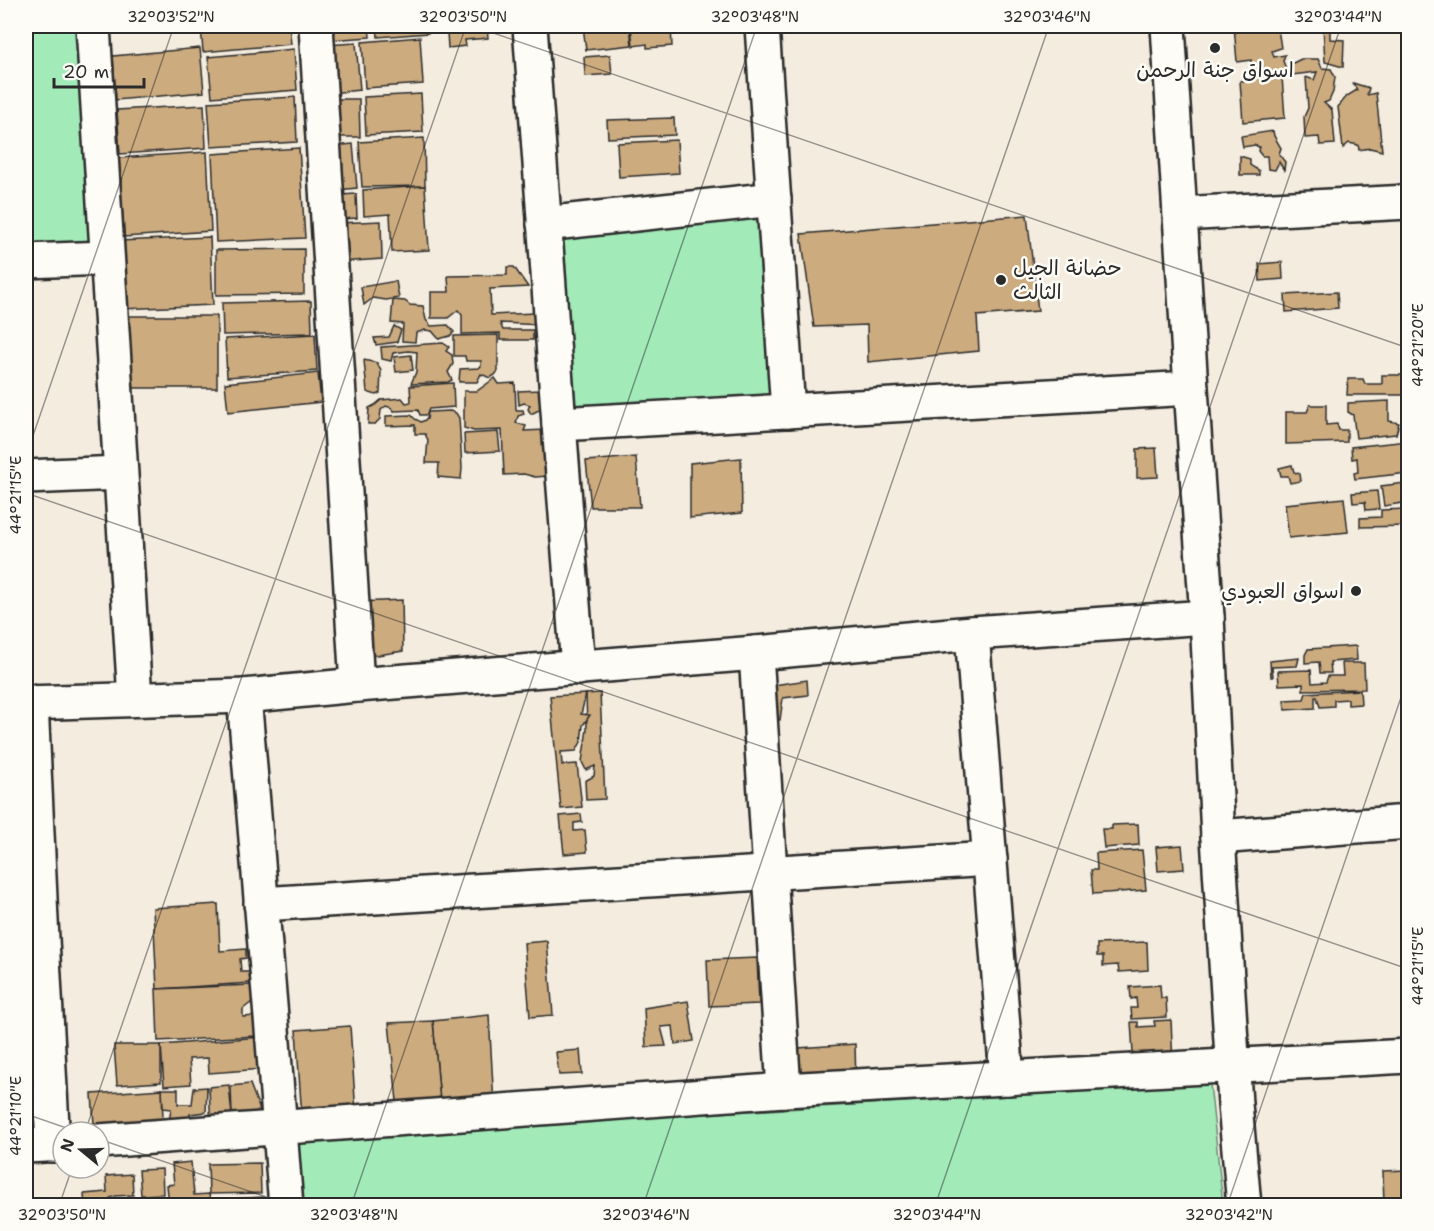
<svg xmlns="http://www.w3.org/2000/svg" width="1434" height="1231" viewBox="0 0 1434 1231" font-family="'Shantell Sans','Playpen Sans Arabic',sans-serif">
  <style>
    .green { fill: #a2ebb9; stroke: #668b72; stroke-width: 1.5 }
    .building { fill: #ccab7f; stroke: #2b2b2b; stroke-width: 1.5 }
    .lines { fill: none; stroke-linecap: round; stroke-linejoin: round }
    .minor-casing { stroke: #2b2b2b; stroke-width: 38 }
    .minor { stroke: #fdfcf7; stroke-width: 33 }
    .ticks { fill: none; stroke: #2b2b2b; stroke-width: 1.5; stroke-opacity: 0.45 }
    .poi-dot { fill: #2b2b2b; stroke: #fdfcf7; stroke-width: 2 }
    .labels { text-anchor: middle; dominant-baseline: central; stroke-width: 5; stroke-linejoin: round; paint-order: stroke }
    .poi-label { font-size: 21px; fill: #2b2b2b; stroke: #fdfcf7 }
    .neatline { fill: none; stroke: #2b2b2b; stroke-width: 2 }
    .ticks-label { font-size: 15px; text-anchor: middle; fill: #2b2b2b }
  </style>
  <rect width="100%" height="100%" fill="#f3ecdf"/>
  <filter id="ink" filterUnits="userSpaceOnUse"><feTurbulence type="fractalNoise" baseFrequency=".0167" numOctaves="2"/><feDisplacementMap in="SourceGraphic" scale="12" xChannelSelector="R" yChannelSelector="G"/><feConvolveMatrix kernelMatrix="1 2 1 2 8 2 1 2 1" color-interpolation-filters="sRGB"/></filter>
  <g filter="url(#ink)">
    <!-- green -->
    <g class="green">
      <polygon points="26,26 85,26 99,249 26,251"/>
      <polygon points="760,216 774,396 573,410 559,239"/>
      <polygon points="1210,1084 1223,1205 299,1205 293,1138"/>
    </g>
    <!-- building -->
    <g class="building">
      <polygon points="201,26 289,26 291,44 203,52"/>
      <polygon points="328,26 369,26 370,37 329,40"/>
      <polygon points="377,26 428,26 428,33 378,37"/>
      <polygon points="458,26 487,26 488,38 465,40 466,46 448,48 447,33 458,32"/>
      <polygon points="583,26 630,26 632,45 586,50"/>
      <polygon points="631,26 671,26 672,46 647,48 647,44 633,46"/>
      <polygon points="1234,26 1279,26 1278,29 1281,48 1272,51 1274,57 1285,55 1283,61 1286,69 1282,77 1285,118 1243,122 1240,81 1253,80 1251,60 1237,62"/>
      <polygon points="1323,26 1330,26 1330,39 1344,40 1343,67 1325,62"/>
      <polygon points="420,37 423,84 365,88 362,42"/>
      <polygon points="356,43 360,90 330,93 326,45"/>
      <polygon points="200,48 204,92 116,100 113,56"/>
      <polygon points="294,49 297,90 212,97 208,57"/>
      <polygon points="610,55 612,74 585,76 584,57"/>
      <polygon points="1301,59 1318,59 1322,68 1331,69 1335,77 1333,92 1329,101 1324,103 1332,110 1335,144 1320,145 1319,137 1305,138 1304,117 1308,108 1306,77 1314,80 1317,72 1292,75 1291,64"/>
      <polygon points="1353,83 1369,88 1367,95 1376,93 1382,151 1370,148 1359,150 1358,145 1349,143 1343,148 1338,107 1347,96 1357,90"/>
      <polygon points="421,94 423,132 366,135 364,97"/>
      <polygon points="295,97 297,142 211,147 208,102"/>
      <polygon points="334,99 359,99 360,137 335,137"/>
      <polygon points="204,105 206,148 120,154 117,110"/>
      <polygon points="674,118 675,135 608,138 607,120"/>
      <polygon points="1273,131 1274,136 1281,148 1279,154 1285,162 1284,170 1279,162 1275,170 1268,169 1267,156 1262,156 1258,151 1259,147 1255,145 1243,147 1241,136"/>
      <polygon points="424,138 425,186 362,187 359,142"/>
      <polygon points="677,140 679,173 619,177 617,143"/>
      <polygon points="353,144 357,188 338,190 334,146"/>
      <polygon points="299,148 305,238 216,242 212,154"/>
      <polygon points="207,152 211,231 124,237 119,158"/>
      <polygon points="1240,156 1250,159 1250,165 1259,171 1259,175 1240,175"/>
      <polygon points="425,186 429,250 392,252 390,214 364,216 363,190"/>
      <polygon points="356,194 357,218 341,219 340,195"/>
      <polygon points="1027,215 1038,311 977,316 979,351 868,362 867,325 814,327 801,234"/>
      <polygon points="381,221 382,259 340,262 338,223"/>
      <polygon points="210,237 213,305 121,309 119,241"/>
      <polygon points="304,249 304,294 216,295 216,250"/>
      <polygon points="1282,262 1283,279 1260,281 1259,264"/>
      <polygon points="507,267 514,267 528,287 490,289 491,315 536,313 542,325 500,323 503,330 533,330 533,340 500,340 500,333 462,334 462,315 458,310 448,318 431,318 431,292 449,292 448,276 507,275"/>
      <polygon points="396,281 399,298 386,300 373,298 364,305 361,287"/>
      <polygon points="1337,292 1338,308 1286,312 1285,295"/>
      <polygon points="393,300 405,301 410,305 423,306 426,320 431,326 448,325 454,332 450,336 439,339 432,331 425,330 416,333 415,342 402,341 403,324 391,323"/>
      <polygon points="311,301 312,333 223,335 222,303"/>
      <rect x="129" y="316" width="88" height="72"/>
      <polygon points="394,326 401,330 397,342 376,345 374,338 389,337"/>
      <polygon points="315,334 317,371 227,377 225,339"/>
      <polygon points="498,335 498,371 495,375 490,378 481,374 477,382 459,382 460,369 479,368 481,366 481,361 466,361 465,356 454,356 454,336"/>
      <polygon points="443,343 449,347 446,351 452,355 453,364 448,372 452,380 448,382 411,384 416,372 417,352 408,351 393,353 391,361 382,359 381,347"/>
      <polygon points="411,355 413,370 396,372 394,357"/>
      <polygon points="364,360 377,363 381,371 380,393 376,395 367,392"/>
      <polygon points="318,373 321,402 228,412 225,383"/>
      <polygon points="1382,375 1404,375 1404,395 1347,395 1348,379 1363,379 1365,384 1382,384"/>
      <polygon points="495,378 499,384 515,383 516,410 523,410 524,414 518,416 516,423 526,426 524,431 545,430 548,476 535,477 524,474 504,475 502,430 474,431 464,428 464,391 477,391"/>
      <polygon points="453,383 454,407 429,409 426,415 420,415 418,410 394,411 392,408 386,406 381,410 380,419 375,424 368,424 369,408 375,405 381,400 402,398 406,403 411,402 410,386"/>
      <polygon points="541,390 541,404 539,410 531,414 528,409 530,405 524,403 519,405 518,391"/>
      <polygon points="1389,401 1389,421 1399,423 1396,434 1356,438 1353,415 1348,412 1348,403"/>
      <polygon points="1310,405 1326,405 1326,425 1337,424 1339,430 1347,430 1347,442 1286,444 1286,412 1307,412"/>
      <polygon points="450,411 456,413 459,418 462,468 461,479 438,477 439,463 426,463 428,440 425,434 415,434 415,425 386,426 386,416 411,415 415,419 421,422 427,419 428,412"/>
      <polygon points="498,432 500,451 465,453 464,434"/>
      <polygon points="1408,441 1408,473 1355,479 1354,473 1358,472 1357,458 1352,459 1351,447"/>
      <polygon points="1156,448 1158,477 1137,478 1137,449"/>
      <polygon points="636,457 640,507 591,507 586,461"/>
      <polygon points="741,458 742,513 690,518 690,463"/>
      <polygon points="1292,465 1294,472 1300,474 1301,481 1290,483 1288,476 1281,476 1279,468"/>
      <polygon points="1405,483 1406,487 1408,488 1408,502 1384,506 1381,486"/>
      <polygon points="1377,491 1379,509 1366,510 1365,502 1353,503 1352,493"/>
      <polygon points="1344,498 1348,532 1289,538 1285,504"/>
      <polygon points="1408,509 1408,526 1360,527 1360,518 1381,517 1381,510"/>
      <polygon points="402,600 403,651 365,657 360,602"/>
      <polygon points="1356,646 1357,660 1330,662 1331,673 1320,673 1319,662 1305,663 1305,655 1308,649"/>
      <polygon points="1299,658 1297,666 1272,667 1273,677 1271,677 1270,661"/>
      <polygon points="1342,663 1364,663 1365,689 1303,690 1303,684 1279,685 1278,671 1311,670 1312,683 1326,682 1328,676 1343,676"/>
      <polygon points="807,680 808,695 783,698 780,720 769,720 767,686"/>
      <polygon points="1360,690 1361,704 1348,705 1348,699 1334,700 1334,706 1320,707 1317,697 1315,697 1315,708 1285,710 1284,700 1304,699 1306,693"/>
      <polygon points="600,693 605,799 586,800 585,781 594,776 595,766 586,770 582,762 587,729 586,694"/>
      <polygon points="586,694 581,714 590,715 583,725 581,742 576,751 561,752 562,765 577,764 582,807 561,809 550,696"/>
      <polygon points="581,814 582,822 574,823 574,831 585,830 587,852 564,854 560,816"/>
      <polygon points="1138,824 1139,845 1104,848 1102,829 1112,829 1112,825"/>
      <polygon points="1182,845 1184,869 1158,871 1156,847"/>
      <polygon points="1142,850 1146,890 1093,894 1091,870 1097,870 1096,853"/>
      <polygon points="218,904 220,951 246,949 246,958 240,959 241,972 251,972 251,983 157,989 153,908"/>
      <polygon points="547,941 553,1015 530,1017 524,943"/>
      <polygon points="1147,942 1148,970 1119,972 1118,965 1103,966 1103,956 1097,956 1097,944"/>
      <polygon points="757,958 759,1004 709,1006 707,960"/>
      <polygon points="26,959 30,959 31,1000 26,1000"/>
      <polygon points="252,985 252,1002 243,1009 243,1017 256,1016 257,1036 158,1041 156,989"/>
      <polygon points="1160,985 1161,998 1166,998 1167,1017 1132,1019 1131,1008 1137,1008 1136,998 1131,999 1130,987"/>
      <polygon points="688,1001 694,1041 675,1044 673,1026 661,1027 666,1046 646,1047 644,1008"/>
      <polygon points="489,1015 494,1105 440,1102 433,1021"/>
      <polygon points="1171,1020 1173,1065 1148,1066 1147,1053 1133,1053 1131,1022 1138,1022 1138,1027 1155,1026 1154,1021"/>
      <polygon points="433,1021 440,1102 398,1111 389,1023"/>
      <polygon points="350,1026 356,1114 302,1118 296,1030"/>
      <polygon points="261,1037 263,1069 209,1073 208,1058 189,1059 191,1084 164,1086 161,1045"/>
      <polygon points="855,1044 856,1086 798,1084 798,1048"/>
      <polygon points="114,1045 161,1045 161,1082 117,1085"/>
      <polygon points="26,1047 35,1047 35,1062 26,1063"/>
      <polygon points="580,1050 582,1074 559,1075 556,1052"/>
      <rect x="26" y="1065" width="11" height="27"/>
      <polygon points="250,1084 266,1126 232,1116 231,1086"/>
      <polygon points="229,1085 232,1116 211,1129 209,1087"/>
      <polygon points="207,1087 206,1112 190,1114 186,1131 169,1122 171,1109 163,1108 162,1089 178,1089 178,1104 192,1104 194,1088"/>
      <polygon points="162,1089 163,1121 94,1125 92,1094"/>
      <polygon points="191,1162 194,1195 209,1194 211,1206 169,1206 167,1185 174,1184 172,1164"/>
      <polygon points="260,1163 261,1193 209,1194 208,1164"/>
      <polygon points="162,1169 163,1194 141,1195 139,1170"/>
      <polygon points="1408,1170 1408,1206 1384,1206 1383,1171"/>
      <polygon points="132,1174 133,1195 116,1196 110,1198 111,1206 85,1206 84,1194 107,1192 106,1176"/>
      <polygon points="263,1197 264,1206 217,1206 216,1200"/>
      <polygon points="165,1198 167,1206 138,1206 138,1199"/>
    </g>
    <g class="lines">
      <!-- minor casing -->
      <g class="minor-casing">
        <g id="minor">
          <polyline points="93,26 135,699"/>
          <polyline points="316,26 357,685"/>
          <polyline points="530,26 559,424 578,668"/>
          <polyline points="762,26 788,411"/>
          <polyline points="1168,26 1191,388 1207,617 1218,837 1235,1104 1244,1206"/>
          <polyline points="1180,214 1408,202"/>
          <polyline points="544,224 774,199"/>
          <polyline points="26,261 107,258"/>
          <polyline points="559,424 1191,388"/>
          <polyline points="26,477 120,473"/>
          <polyline points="972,633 1007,1078"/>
          <polyline points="756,653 784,1090"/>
          <polyline points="244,696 272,1029 286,1206"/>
          <polyline points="31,702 41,920 53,1145"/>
          <polyline points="26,703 244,696 357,685 756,653 972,633 1207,617"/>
          <polyline points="1218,837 1408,822"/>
          <polyline points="261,904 990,859"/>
          <polyline points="99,1141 784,1090 1408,1056"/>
          <polyline points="26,1146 63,1144"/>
        </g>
      </g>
      <!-- minor -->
      <use href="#minor" class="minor"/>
    </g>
  </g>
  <!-- ticks -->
  <path class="ticks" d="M473 26 1408 348M26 456 174 26M26 493 1408 969M26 1114 78 1132M85 1132 466 26M99 1139 292 1206M59 1206 72 1168M351 1206 757 26M643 1206 1049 26M935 1206 1341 26M1227 1206 1408 677"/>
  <!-- markers -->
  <g class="poi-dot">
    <circle cx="1215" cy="48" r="6"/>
    <circle cx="1001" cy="280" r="6"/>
    <circle cx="1356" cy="591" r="6"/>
  </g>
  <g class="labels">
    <!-- poi labels -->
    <g class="poi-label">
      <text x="1215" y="70">اسواق جنة الرحمن</text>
      <text x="1013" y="268" text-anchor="start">حضانة الجيل<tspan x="1013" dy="24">الثالث</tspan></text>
      <text x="1344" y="591" text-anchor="end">اسواق العبودي</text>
    </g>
  </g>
  <!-- margin -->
  <rect width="1434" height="1231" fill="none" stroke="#fdfcf7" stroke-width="66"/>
  <!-- north arrow -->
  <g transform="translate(81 1150) rotate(289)"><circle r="28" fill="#fdfcf7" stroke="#a9a8a5" stroke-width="1.5"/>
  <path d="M0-4.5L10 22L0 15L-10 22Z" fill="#2b2b2b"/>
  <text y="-9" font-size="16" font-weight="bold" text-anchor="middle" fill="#2b2b2b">N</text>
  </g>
  <!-- scale -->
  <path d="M54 78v9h90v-9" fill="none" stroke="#2b2b2b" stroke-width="3"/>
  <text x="63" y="78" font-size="18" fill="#2b2b2b" stroke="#fdfcf7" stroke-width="4.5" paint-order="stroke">20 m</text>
  <rect x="33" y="33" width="1368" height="1165" class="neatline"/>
  <g class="ticks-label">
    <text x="171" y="22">32°03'52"N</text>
    <text x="463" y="22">32°03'50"N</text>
    <text x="755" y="22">32°03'48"N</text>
    <text x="1047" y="22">32°03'46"N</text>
    <text x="1338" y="22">32°03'44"N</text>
    <text transform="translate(1418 345) rotate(-90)" y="5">44°21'20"E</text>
    <text transform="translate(16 495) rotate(-90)" y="5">44°21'15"E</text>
    <text transform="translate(1418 966) rotate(-90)" y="5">44°21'15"E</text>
    <text transform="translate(16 1116) rotate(-90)" y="5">44°21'10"E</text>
    <text x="62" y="1220">32°03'50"N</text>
    <text x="354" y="1220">32°03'48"N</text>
    <text x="646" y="1220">32°03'46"N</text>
    <text x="937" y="1220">32°03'44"N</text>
    <text x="1229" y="1220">32°03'42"N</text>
  </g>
</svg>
